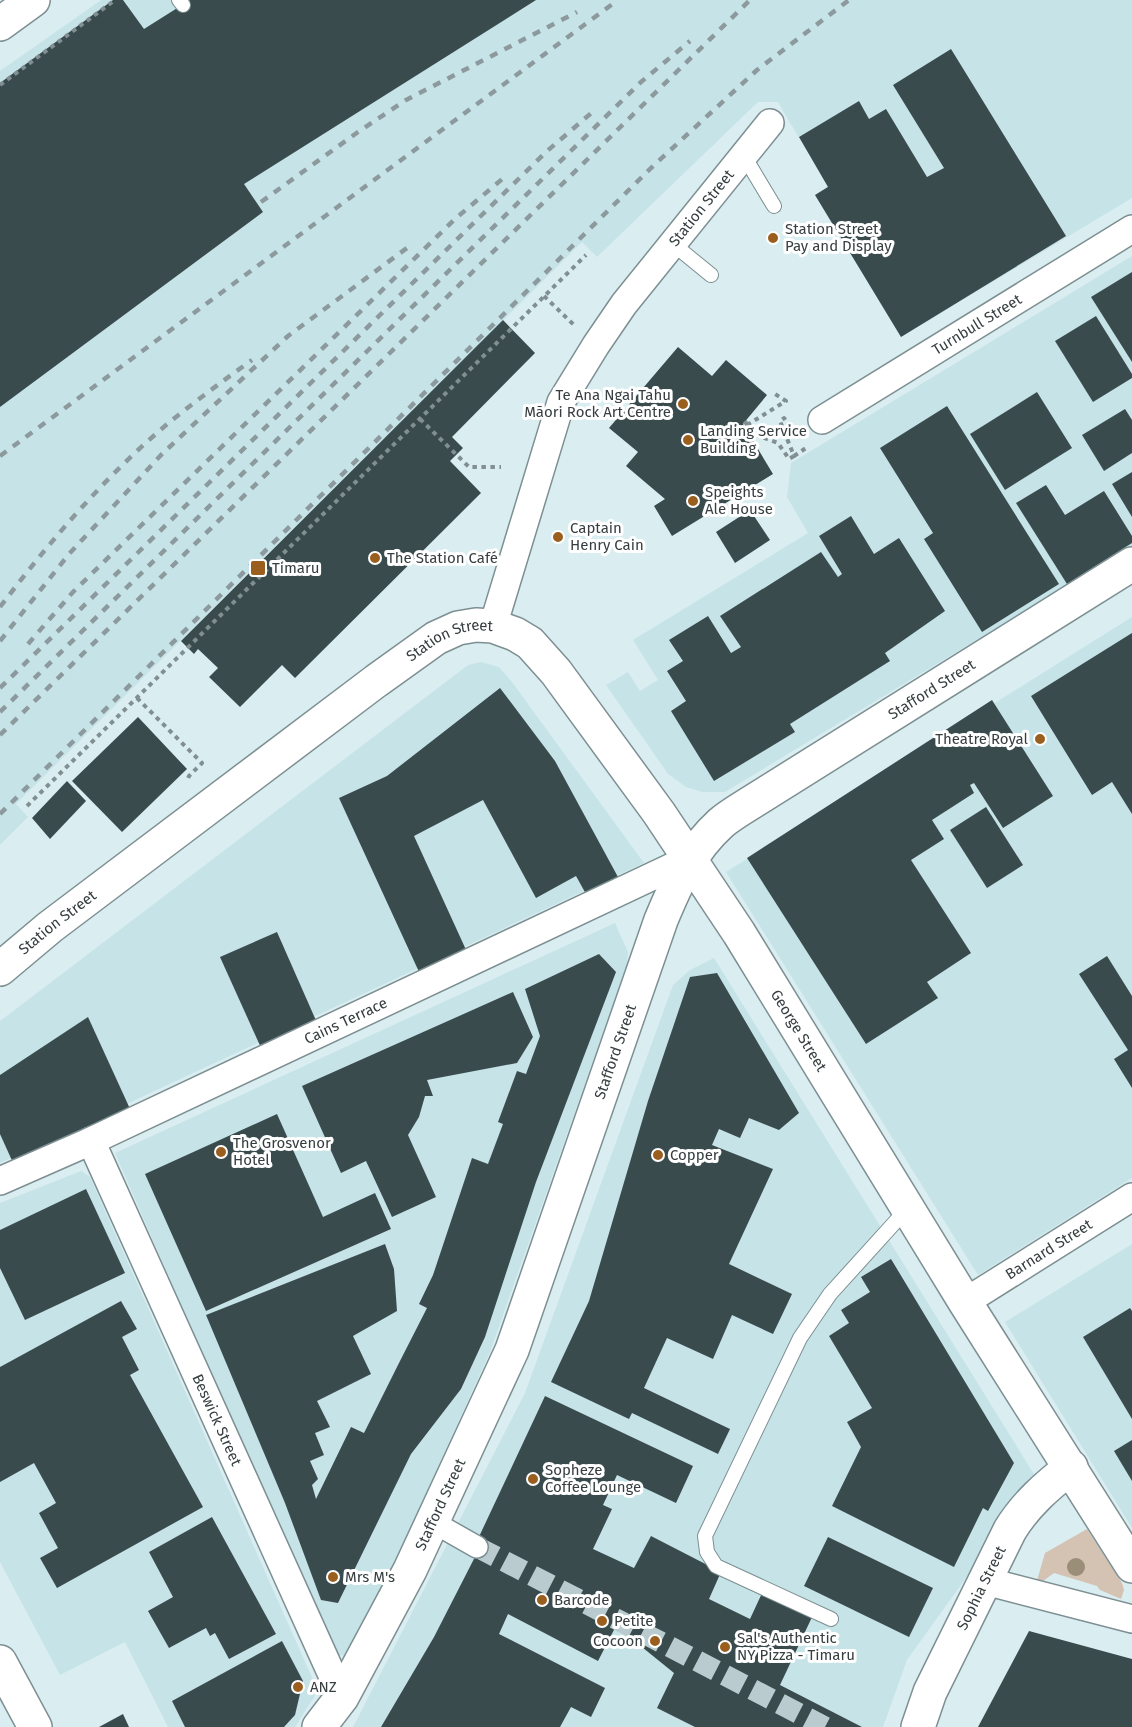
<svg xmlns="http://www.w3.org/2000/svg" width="1132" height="1727" viewBox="0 0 1132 1727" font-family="'Fira Sans',sans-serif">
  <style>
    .built { fill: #c6e3e8 }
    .green { fill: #d4c2b3 }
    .building { fill: #3a4b4e }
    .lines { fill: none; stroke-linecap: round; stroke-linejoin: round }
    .pedestrian-tunnel { stroke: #b9cbce; stroke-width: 21; stroke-dasharray: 21 10; stroke-linecap: butt }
    .service-casing { stroke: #7d8f92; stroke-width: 16 }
    .pedestrian-casing { stroke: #7d8f92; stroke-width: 24 }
    .minor-casing { stroke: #7d8f92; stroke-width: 30 }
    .tertiary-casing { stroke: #7d8f92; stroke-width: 36 }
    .secondary-casing { stroke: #7d8f92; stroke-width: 36 }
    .path { stroke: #828f92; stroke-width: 4; stroke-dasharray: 4.5 4.5; stroke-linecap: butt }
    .service { stroke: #fff; stroke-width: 14 }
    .pedestrian { stroke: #fff; stroke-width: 21 }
    .minor { stroke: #fff; stroke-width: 27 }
    .tertiary { stroke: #fff; stroke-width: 33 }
    .secondary { stroke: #fff; stroke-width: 33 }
    .rail { stroke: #8c9a9d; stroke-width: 4.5; stroke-dasharray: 8 8; stroke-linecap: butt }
    .tree { fill: #9a8e79 }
    .poi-dot { fill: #9a5e1f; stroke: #fff; stroke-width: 2 }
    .labels { text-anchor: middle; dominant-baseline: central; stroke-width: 6; stroke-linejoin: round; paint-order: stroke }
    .street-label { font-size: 15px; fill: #363e40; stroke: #fff }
    .poi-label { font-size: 15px; fill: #363e40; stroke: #fff; text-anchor: start }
  </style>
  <rect width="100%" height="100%" fill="#daeef1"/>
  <!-- built -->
  <g class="built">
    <polygon points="101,0 1132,0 1132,198 901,337 815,195 828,186 783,111 778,102 758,102 597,257 582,242 16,804 28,817 0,845 0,71"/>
    <polygon points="1132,256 1132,546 725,792 702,792 686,787 668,774 606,685 628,672 640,691 658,680 633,640 808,533 787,497 791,463"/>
    <polygon points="1132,617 1132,1178 978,1275 726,872"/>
    <polygon points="481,662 499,667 512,682 644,863 0,1163 0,1021 468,665"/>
    <polygon points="615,923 628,952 627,965 490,1352 355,1650 348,1656 336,1655 332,1652 115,1153"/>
    <polygon points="714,958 1037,1479 907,1660 883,1727 353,1727 525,1393 673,985 690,970"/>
    <polygon points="81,1171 90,1177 318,1691 295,1727 168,1727 125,1642 60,1675 0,1562 0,1203"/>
    <polygon points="1132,1244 1132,1528 1005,1322"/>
  </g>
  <!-- green -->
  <polygon class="green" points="1087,1529 1122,1583 1124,1590 1121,1599 1100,1590 1097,1586 1054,1573 1039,1584 1036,1584 1045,1553"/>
  <!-- building -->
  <g class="building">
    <polygon points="113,0 123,0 144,29 190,0 536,0 244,184 263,212 0,407 0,83"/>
    <polygon points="951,49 1066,236 901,337 815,195 828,187 799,137 859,101 869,119 886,109 927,177 944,168 893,85"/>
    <polygon points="1132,272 1132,362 1091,297"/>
    <polygon points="1096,316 1132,374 1132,378 1093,402 1055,341"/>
    <polygon points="503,320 535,353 452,437 463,448 450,461 481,493 295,678 282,665 240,707 209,677 218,668 198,649 194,654 181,641"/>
    <polygon points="678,347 712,376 726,360 767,395 743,424 773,474 672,536 654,506 665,499 626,466 638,452 609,428"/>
    <polygon points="1037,392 1072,448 1005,490 970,434"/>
    <polygon points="947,406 1059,584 982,632 924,539 933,533 880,448"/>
    <polygon points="1125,409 1132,420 1132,453 1104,471 1082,435"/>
    <polygon points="1132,472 1132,517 1112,484"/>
    <polygon points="1046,485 1065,515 1104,491 1132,536 1132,543 1067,584 1016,503"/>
    <polygon points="750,510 770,540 735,563 716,532"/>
    <polygon points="851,516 874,554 899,538 945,611 885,653 890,661 790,724 795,732 714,781 671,711 686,701 667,671 683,661 669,640 708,616 731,653 741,647 720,616 821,552 838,577 842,574 819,536"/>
    <polygon points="1132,633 1132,814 1112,782 1092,795 1031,696"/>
    <polygon points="500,688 555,761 618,877 586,894 576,876 536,898 483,800 414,836 467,952 420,974 339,798 387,776"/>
    <polygon points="992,700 1053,796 1003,828 974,783 970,785 974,793 932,820 944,839 911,860 971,953 927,982 938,998 866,1044 747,858"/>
    <polygon points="138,717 187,769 122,832 72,781"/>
    <polygon points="67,781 86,801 50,839 32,818"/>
    <polygon points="986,807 1023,865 987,888 950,830"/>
    <polygon points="277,932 318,1025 262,1050 220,957"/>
    <polygon points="599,954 616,972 536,1182 485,1337 461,1389 411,1454 338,1603 321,1600 285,1503 206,1315 385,1244 394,1269 397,1311 353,1336 371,1374 317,1401 330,1427 315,1433 324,1455 310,1461 318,1479 312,1485 316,1499 351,1427 364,1433 401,1359 427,1308 419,1304 433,1275 472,1158 488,1164 503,1124 498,1122 517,1071 526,1074 540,1036 525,989"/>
    <polygon points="1107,956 1132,996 1132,1088 1114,1059 1128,1050 1079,974"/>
    <polygon points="717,973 799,1113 779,1130 749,1118 740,1138 719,1129 712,1145 773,1169 729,1264 792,1294 773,1334 732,1315 713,1359 667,1338 644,1388 730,1429 718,1454 632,1413 629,1419 551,1382 589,1301 648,1101 690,977"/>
    <polygon points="513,992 533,1037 517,1063 427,1080 433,1096 425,1096 419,1117 408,1135 436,1197 392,1217 366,1161 341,1173 302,1086"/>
    <polygon points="88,1017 131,1111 14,1165 0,1134 0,1075"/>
    <polygon points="277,1114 323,1217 375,1193 391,1229 206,1311 145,1174"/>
    <polygon points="86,1189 125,1273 25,1320 0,1268 0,1230"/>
    <polygon points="891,1259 1014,1463 988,1511 983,1508 954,1567 832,1506 861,1447 847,1422 872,1408 829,1336 849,1323 841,1310 870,1292 861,1277"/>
    <polygon points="121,1301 137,1329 122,1337 139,1370 130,1375 203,1507 57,1588 40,1558 58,1548 39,1513 56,1503 34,1463 0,1482 0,1367"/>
    <polygon points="1130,1308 1132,1311 1132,1419 1083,1337"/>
    <polygon points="545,1396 693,1466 676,1503 617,1475 603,1505 612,1509 593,1549 634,1568 651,1536 721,1572 709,1599 750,1619 763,1591 813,1615 780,1685 862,1727 695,1727 657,1708 674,1673 616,1626 598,1661 508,1614 499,1634 605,1688 591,1717 571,1707 560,1727 381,1727 434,1637 477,1553 477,1541"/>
    <polygon points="1132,1440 1132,1481 1114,1451"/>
    <polygon points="212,1517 276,1634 229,1659 215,1633 210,1636 206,1628 169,1648 148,1611 173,1597 149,1552"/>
    <polygon points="828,1537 933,1588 909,1637 804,1586"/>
    <polygon points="1029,1631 1132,1659 1132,1727 978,1727"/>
    <polygon points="282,1641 303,1681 295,1715 284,1727 185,1727 172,1701"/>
    <polygon points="123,1714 129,1727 99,1727"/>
  </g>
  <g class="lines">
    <!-- pedestrian-tunnel -->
    <polyline class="pedestrian-tunnel" points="477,1547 825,1727"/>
    <!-- service casing -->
    <g class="service-casing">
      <g id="service">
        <polyline points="179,0 183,5"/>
        <polyline points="744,156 774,206"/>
        <polyline points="673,244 711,275"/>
        <polyline points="831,1619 716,1566 707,1552 705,1536 800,1338 830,1294 907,1209"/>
      </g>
    </g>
    <!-- pedestrian casing -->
    <g class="pedestrian-casing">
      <polyline id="pedestrian" points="433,1522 477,1547"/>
    </g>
    <!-- minor casing -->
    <g class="minor-casing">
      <g id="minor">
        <path id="s1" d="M822 420 1132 229"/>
        <path id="s2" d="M493 626 561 402 596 345 624 304 770 123"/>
        <path id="s3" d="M91 1141 342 1697"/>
        <path id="s4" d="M0 1181 91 1141 689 859"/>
        <path id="s5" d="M965 1302 1132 1197"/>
        <polyline points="985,1581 1132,1619"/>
      </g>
    </g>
    <!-- tertiary casing -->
    <g class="tertiary-casing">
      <g id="tertiary">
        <path id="s6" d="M0 969 50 927 376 681 436 638 458 628 476 625 493 626 515 634 530 643 556 672 659 813 739 933 965 1302 1132 1566"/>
        <polyline points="0,1662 35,1727"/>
        <path id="s7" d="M918 1727 930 1692 1010 1530C1026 1504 1047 1486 1071 1467"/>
      </g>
    </g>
    <!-- secondary casing -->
    <g class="secondary-casing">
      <g id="secondary">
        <polyline points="0,24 33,0"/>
        <path id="s8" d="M319 1727 342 1697 410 1570 512 1350 661 920C676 884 691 850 721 823 728 817 736 812 744 807L1132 564"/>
      </g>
    </g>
    <!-- path -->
    <g class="path">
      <polyline points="0,85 115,0"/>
      <polyline points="544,296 576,327"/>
      <polyline points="420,419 469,467 501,467"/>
      <polyline points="745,421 751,433 778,443 789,459 794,456 780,421 784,418 796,434"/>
      <polyline points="747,425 786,401 775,394"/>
      <polyline points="794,456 806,448"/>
      <polyline points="137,698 202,763 189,776 187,781"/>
      <polyline points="27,806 586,255"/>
    </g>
    <!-- service -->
    <use href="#service" class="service"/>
    <!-- pedestrian -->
    <use href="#pedestrian" class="pedestrian"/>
    <!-- minor -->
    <use href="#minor" class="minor"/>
    <!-- tertiary -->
    <use href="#tertiary" class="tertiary"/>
    <!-- secondary -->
    <use href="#secondary" class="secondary"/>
    <!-- rail -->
    <g class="rail">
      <polyline points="261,202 358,132 406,100 577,12"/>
      <polyline points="0,456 618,0"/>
      <path d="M0 607C51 540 106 475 171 421 197 400 224 380 252 360"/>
      <polyline points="0,641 69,554 162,454 288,336 407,248"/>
      <polyline points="28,644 73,592 455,219 507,175"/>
      <polyline points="0,688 546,152 596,109"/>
      <polyline points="0,712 641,82 690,41"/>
      <polyline points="0,735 750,0"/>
      <polyline points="0,814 651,168 757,70 849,0"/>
    </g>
  </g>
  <!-- trees -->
  <circle class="tree" cx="1076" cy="1567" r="9"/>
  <!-- markers -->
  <g class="poi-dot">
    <circle cx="773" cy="238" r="6"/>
    <circle cx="683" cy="404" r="6"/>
    <circle cx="688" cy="440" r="6"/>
    <circle cx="693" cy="501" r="6"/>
    <circle cx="558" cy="537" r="6"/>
    <circle cx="375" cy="558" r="6"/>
    <rect x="250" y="560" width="16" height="16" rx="3"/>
    <circle cx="1040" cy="739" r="6"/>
    <circle cx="221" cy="1152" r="6"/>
    <circle cx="658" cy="1155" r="6"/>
    <circle cx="533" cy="1479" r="6"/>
    <circle cx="333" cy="1577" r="6"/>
    <circle cx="542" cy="1600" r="6"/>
    <circle cx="602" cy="1621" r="6"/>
    <circle cx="655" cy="1641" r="6"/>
    <circle cx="725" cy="1647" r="6"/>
    <circle cx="298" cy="1687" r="6"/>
  </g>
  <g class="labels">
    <!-- street labels -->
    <g class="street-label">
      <text stroke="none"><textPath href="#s2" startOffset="474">Station Street</textPath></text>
      <text stroke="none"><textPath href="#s1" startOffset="182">Turnbull Street</textPath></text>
      <text stroke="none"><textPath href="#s6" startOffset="560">Station Street</textPath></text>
      <text stroke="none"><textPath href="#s8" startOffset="1244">Stafford Street</textPath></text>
      <text stroke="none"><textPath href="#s6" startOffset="74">Station Street</textPath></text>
      <text stroke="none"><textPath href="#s4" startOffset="381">Cains Terrace</textPath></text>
      <text stroke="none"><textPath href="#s6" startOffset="1120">George Street</textPath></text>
      <text stroke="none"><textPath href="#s8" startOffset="740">Stafford Street</textPath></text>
      <text stroke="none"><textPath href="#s5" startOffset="99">Barnard Street</textPath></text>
      <text stroke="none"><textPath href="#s3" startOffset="306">Beswick Street</textPath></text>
      <text stroke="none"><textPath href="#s8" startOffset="254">Stafford Street</textPath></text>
      <text stroke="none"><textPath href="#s7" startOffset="153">Sophia Street</textPath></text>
    </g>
    <!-- poi labels -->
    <g class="poi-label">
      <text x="785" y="229">Station Street<tspan x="785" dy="17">Pay and Display</tspan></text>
      <text x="671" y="395" text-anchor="end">Te Ana Ngai Tahu<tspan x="671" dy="17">Māori Rock Art Centre</tspan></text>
      <text x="700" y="431">Landing Service<tspan x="700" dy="17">Building</tspan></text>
      <text x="705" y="492">Speights<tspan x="705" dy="17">Ale House</tspan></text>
      <text x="570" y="528">Captain<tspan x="570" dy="17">Henry Cain</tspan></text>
      <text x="387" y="558">The Station Café</text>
      <text x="272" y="568">Timaru</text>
      <text x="1028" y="739" text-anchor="end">Theatre Royal</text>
      <text x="233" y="1143">The Grosvenor<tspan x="233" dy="17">Hotel</tspan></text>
      <text x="670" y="1155">Copper</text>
      <text x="545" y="1470">Sopheze<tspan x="545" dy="17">Coffee Lounge</tspan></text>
      <text x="345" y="1577">Mrs M's</text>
      <text x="554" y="1600">Barcode</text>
      <text x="614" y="1621">Petite</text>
      <text x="737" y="1638">Sal's Authentic<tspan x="737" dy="17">NY Pizza - Timaru</tspan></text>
      <text x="643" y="1641" text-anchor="end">Cocoon</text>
      <text x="310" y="1687">ANZ</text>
    </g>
  </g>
</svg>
